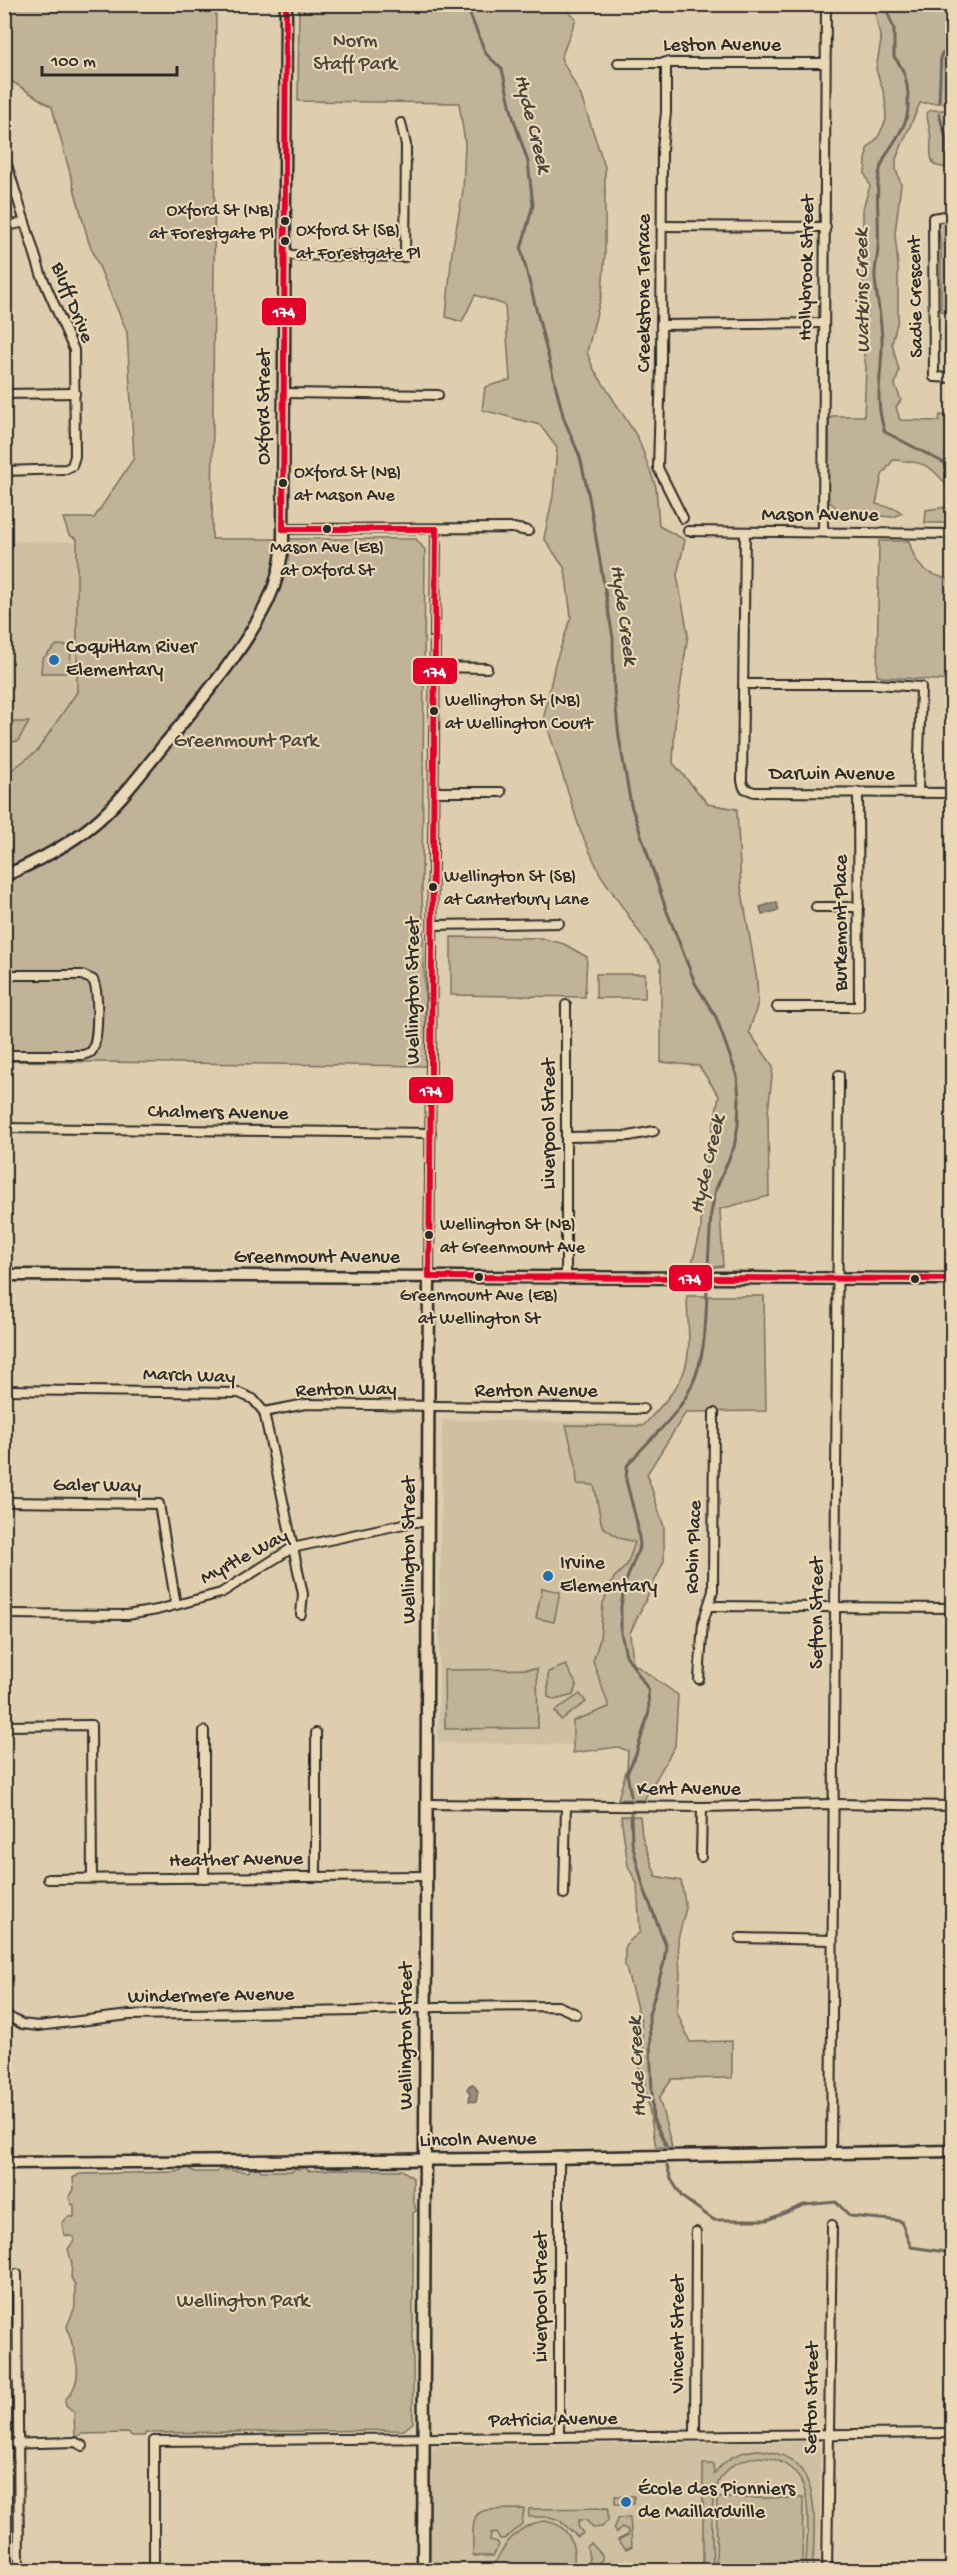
<svg xmlns="http://www.w3.org/2000/svg" width="957" height="2575" viewBox="0 0 957 2575" font-family="'Gochi Hand',sans-serif">
  <style>
    .built { fill: #d0c0a2 }
    .green { fill: #c1b397; stroke: #766f61; stroke-width: 1.5 }
    .water { fill: #988d79; stroke: #6c665a; stroke-width: 1.5 }
    .lines { fill: none; stroke-linecap: round; stroke-linejoin: round }
    .stream { stroke: #6c665a; stroke-width: 3 }
    .street-casing { stroke: #2b2b2b; stroke-width: 12 }
    .secondary-casing { stroke: #2b2b2b; stroke-width: 15 }
    .street { stroke: #ead8b5; stroke-width: 8 }
    .secondary { stroke: #ead8b5; stroke-width: 10 }
    .bus-1-casing { stroke: #ead8b5; stroke-width: 10 }
    .bus-1 { stroke: #e4002b; stroke-width: 6 }
    .bus-dot { fill: #2b2b2b; stroke: #ead8b5; stroke-width: 2 }
    .poi-dot { fill: #1f6fb2; stroke: #ead8b5; stroke-width: 2 }
    .labels { text-anchor: middle; dominant-baseline: central; stroke-width: 4.5; stroke-linejoin: round; paint-order: stroke }
    .bus-label { font-size: 18px; fill: #2b2b2b; stroke: #ead8b5; text-anchor: start }
    .park-label { font-size: 20px; fill: #494641; stroke: #ead8b5 }
    .street-label { font-size: 20px; fill: #2b2b2b; stroke: #ead8b5 }
    .poi-label { font-size: 20px; fill: #2b2b2b; stroke: #ead8b5; text-anchor: start }
    .water-label { font-size: 21px; font-style: italic; fill: #46443e; stroke: #ead8b5 }
    .line-badge { stroke: #ead8b5; stroke-width: 2 }
    .badge-label { font-size: 16px; text-anchor: middle; font-weight: bold; fill: #fff }
  </style>
  <rect width="100%" height="100%" fill="#dfcead"/>
  <filter id="ink" filterUnits="userSpaceOnUse"><feTurbulence type="fractalNoise" baseFrequency=".0167" numOctaves="2"/><feDisplacementMap in="SourceGraphic" scale="12" xChannelSelector="R" yChannelSelector="G"/><feConvolveMatrix kernelMatrix="1 2 1 2 8 2 1 2 1" color-interpolation-filters="sRGB"/></filter>
  <g filter="url(#ink)">
    <!-- built -->
    <g class="built">
      <polygon points="5,541 103,542 100,679 5,791"/>
      <polygon points="442,1420 646,1423 630,1633 633,1663 678,1695 675,1746 438,1743"/>
      <polygon points="811,2442 818,2445 820,2452 820,2570 428,2570 428,2545 431,2538 431,2467 428,2454 436,2446"/>
    </g>
    <!-- green -->
    <g class="green">
      <polygon points="412,4 563,7 576,19 561,58 581,96 605,167 605,253 602,293 587,352 593,368 638,438 656,487 659,526 685,540 677,575 688,634 675,724 673,763 708,804 737,809 741,886 757,980 758,1003 749,1032 773,1066 768,1113 769,1196 720,1209 723,1266 690,1270 701,1230 701,1192 719,1096 699,1066 661,1062 661,964 600,874 580,830 544,716 555,664 571,617 565,569 544,538 553,496 557,448 540,425 482,410 485,387 510,380 505,305 475,295 462,322 446,317 452,252 463,191 465,143 459,103 298,101 299,5 366,5 381,9 411,9"/>
      <polygon points="5,5 216,5 212,539 416,539 425,550 422,891 427,1066 5,1061 4,895 12,895 5,882 4,776 37,751 77,692 77,539 69,535 63,518 94,518 134,458 127,332 89,243 52,107 5,77"/>
      <path d="M952 6V103H920L896 159V170L901 184 895 234 898 265V320L892 343 899 371 895 385 901 400 896 407 900 420 939 421 940 415 952 416V523H925L926 510 946 507 949 489C933 465 922 461 893 460L882 475 876 504 896 509 902 513 894 517 845 514 828 501 829 420 832 416H864L866 367 861 337 868 312 863 296V208L870 186 865 174 867 149 878 137 886 120 885 97 876 69 881 41 874 7Z"/>
      <path d="M931 110H952V165L946 168 934 165C929 155 931 150 931 140 931 132 927 122 927 113Z"/>
      <polygon points="952,214 952,313 941,311 941,250 938,222 940,216"/>
      <path d="M879 541H909C916 569 926 574 952 580V681L882 677 877 675Z"/>
      <polygon points="57,645 71,646 70,673 41,673 42,659"/>
      <polygon points="5,722 29,722 18,741 5,743"/>
      <polygon points="451,937 541,938 564,944 587,957 585,997 451,995"/>
      <rect x="596" y="974" width="49" height="24"/>
      <path d="M687 1296H764L766 1411 686 1412 647 1474 664 1527V1561L630 1633 633 1663 678 1695 675 1746 644 1800 618 1799 627 1768 628 1751 618 1747 573 1753V1721L609 1707 593 1661 600 1639 603 1603 614 1578 627 1565 635 1542 619 1538 602 1526 594 1485 577 1484 576 1465 566 1425 643 1426C657 1410 674 1394 683 1374 693 1351 687 1320 687 1296Z"/>
      <polygon points="542,1588 560,1592 554,1622 536,1618"/>
      <polygon points="566,1665 577,1686 573,1695 555,1700 548,1697 548,1672"/>
      <polygon points="537,1669 538,1728 445,1729 444,1670"/>
      <polygon points="580,1694 586,1702 561,1720 555,1711"/>
      <polygon points="621,1816 640,1816 642,1836 656,1876 681,1881 686,1908 678,1939 680,1974 677,2012 690,2042 732,2041 732,2078 672,2079 659,2098 672,2147 656,2147 644,2080 639,2068 643,2046 641,2022 625,1965 625,1945 640,1932 637,1884 628,1866"/>
      <path d="M188 2168 195 2172H217L219 2169 249 2172 250 2169 259 2168 261 2171H292L294 2169 307 2168 308 2171 335 2169 402 2170 413 2178V2198L416 2211 413 2213V2423L404 2430 146 2433 144 2436H132L128 2433 81 2434 75 2439 74 2412 66 2405 65 2400C88 2378 73 2351 67 2326L75 2307V2286L71 2278 72 2264 68 2249 74 2241V2237L64 2235 62 2223 68 2217H74V2205L71 2204 69 2197 74 2190 73 2178 80 2174 176 2172Z"/>
      <path d="M759 2450C827 2455 813 2522 813 2570H806C806 2547 812 2504 802 2483 784 2447 729 2449 716 2488 709 2507 713 2549 713 2570H703V2464H713L714 2474C725 2458 740 2451 759 2450Z"/>
      <rect x="615" y="2496" width="19" height="8"/>
      <polygon points="717,2498 803,2498 802,2570 716,2570"/>
      <polygon points="608,2508 608,2520 602,2527 593,2528 586,2520 579,2520 578,2526 583,2533 578,2537 559,2520 550,2517 529,2517 529,2509"/>
      <path d="M524 2509 522 2524 504 2539H500L496 2532 491 2533 490 2540 497 2542 499 2545 493 2556H473C472 2503 473 2510 524 2509Z"/>
      <polygon points="630,2517 632,2546 626,2549 618,2540 628,2535 628,2530 622,2527 616,2533 613,2529 618,2518"/>
      <path d="M544 2521C571 2524 577 2548 573 2570H493C500 2547 518 2524 544 2521Z"/>
      <polygon points="591,2543 602,2555 602,2560 595,2565 590,2563 587,2547"/>
    </g>
    <!-- water -->
    <g class="water">
      <polygon points="776,902 779,910 762,915 760,907"/>
      <polygon points="473,2084 478,2091 476,2102 469,2101 470,2093 467,2089 470,2085"/>
    </g>
    <g class="lines">
      <!-- stream -->
      <g class="stream">
        <polyline points="469,4 469,12 486,54 502,69 513,117 528,162 533,205 521,249 564,419 580,457 589,497 613,638 614,690 619,737 631,805 666,909 695,983 716,1017 737,1076 739,1099 738,1125 734,1147 716,1189 711,1213 708,1266"/>
        <polyline points="950,8 952,15"/>
        <path d="M887 11 894 29V57C906 70 909 90 908 108 907 133 883 150 879 174 875 198 880 223 878 247 878 258 874 268 875 279 877 299 881 318 882 338 883 372 873 398 885 432L952 467"/>
        <polyline points="939,102 941,55 952,43"/>
        <polyline points="939,114 947,141 947,156"/>
        <polyline points="947,221 952,229 949,242 952,249"/>
        <path d="M631 1796 627 1773 636 1754 649 1712 648 1689 626 1655 621 1633V1606L625 1584 640 1545 637 1523 626 1480 627 1466C643 1445 665 1428 680 1406 705 1371 706 1330 707 1289"/>
        <polyline points="631,1814 632,1843 643,1886 666,1946 664,1962 649,2015 653,2119 666,2145"/>
        <polyline points="667,2166 671,2179 682,2197 714,2220 767,2220 804,2205 836,2202 850,2216 901,2221 911,2247 952,2253"/>
      </g>
      <!-- street casing -->
      <g class="street-casing">
        <g id="street">
          <polyline points="666,62 666,112 662,149 661,366 658,468 683,518"/>
          <polyline points="618,63 825,63"/>
          <polyline points="4,155 41,274 74,350 75,456 72,466 66,469 4,471"/>
          <polyline points="952,215 933,218 934,377 952,378"/>
          <polyline points="662,226 826,227"/>
          <polyline points="4,227 25,222"/>
          <polyline points="284,255 405,257 406,145 401,123"/>
          <polyline points="661,325 824,323"/>
          <polyline points="283,393 438,395"/>
          <polyline points="4,394 75,393"/>
          <polyline points="283,529 513,528 528,531"/>
          <polyline points="688,531 952,534"/>
          <polyline points="745,532 742,781 744,788 754,792 952,793"/>
          <polyline points="823,532 826,4"/>
          <polyline points="436,667 487,668"/>
          <polyline points="744,684 876,684 921,687 918,792"/>
          <polyline points="434,792 501,792"/>
          <polyline points="816,907 859,907"/>
          <polyline points="433,925 559,923"/>
          <path d="M4 975H82L93 980C99 991 99 1043 91 1052L83 1055H4"/>
          <polyline points="566,1005 566,1279"/>
          <polyline points="777,1007 859,1007 858,792"/>
          <polyline points="4,1128 431,1133"/>
          <polyline points="567,1137 629,1136 654,1131"/>
          <polyline points="429,1277 436,529"/>
          <polyline points="4,1390 239,1393 253,1399 264,1412 303,1594 301,1614"/>
          <polyline points="264,1412 306,1404 643,1409"/>
          <polyline points="4,1502 159,1504 176,1605"/>
          <polyline points="709,1606 952,1608"/>
          <polyline points="4,1614 127,1615 157,1610 221,1593 292,1548 413,1522 428,1522"/>
          <polyline points="699,1679 703,1622 713,1591 714,1413"/>
          <polyline points="4,1726 91,1725 92,1878"/>
          <polyline points="204,1731 204,1878"/>
          <polyline points="316,1733 316,1876"/>
          <polyline points="426,1804 702,1807 834,1804 952,1806"/>
          <polyline points="701,1857 702,1807"/>
          <polyline points="48,1879 425,1876"/>
          <polyline points="564,1894 566,1806"/>
          <polyline points="740,1938 832,1940"/>
          <polyline points="4,2011 7,2016 22,2024 38,2026 129,2015 357,2011 437,2007 558,2006 576,2014"/>
          <polyline points="831,2153 839,1075"/>
          <polyline points="17,2274 19,2570"/>
          <polyline points="695,2435 696,2232"/>
          <polyline points="559,2437 559,2158"/>
          <polyline points="4,2444 75,2442 83,2446"/>
          <polyline points="154,2570 154,2441 952,2433"/>
          <polyline points="827,2570 832,2225"/>
        </g>
      </g>
      <!-- secondary casing -->
      <g class="secondary-casing">
        <g id="secondary">
          <path d="M4 876C36 862 68 846 95 823 121 801 142 772 164 745 201 700 242 654 268 601 277 582 282 561 283 540L286 4"/>
          <polyline points="4,1275 952,1279"/>
          <polyline points="4,2163 493,2159 952,2151"/>
          <polyline points="423,2570 429,1277"/>
        </g>
      </g>
      <!-- street -->
      <use href="#street" class="street"/>
      <!-- secondary -->
      <use href="#secondary" class="secondary"/>
      <!-- bus-1 casing -->
      <g class="bus-1-casing">
        <g id="bus-1">
          <polyline points="283,529 286,4"/>
          <polyline points="283,529 436,529"/>
          <polyline points="429,1277 436,529"/>
          <polyline points="429,1277 952,1279"/>
        </g>
      </g>
      <!-- bus-1 -->
      <use href="#bus-1" class="bus-1"/>
    </g>
  </g>
  <!-- markers -->
  <g class="bus-dot">
    <circle cx="285" cy="221" r="5"/>
    <circle cx="285" cy="241" r="5"/>
    <circle cx="283" cy="483" r="5"/>
    <circle cx="327" cy="529" r="5"/>
    <circle cx="434" cy="711" r="5"/>
    <circle cx="433" cy="887" r="5"/>
    <circle cx="429" cy="1235" r="5"/>
    <circle cx="479" cy="1277" r="5"/>
    <circle cx="915" cy="1279" r="5"/>
  </g>
  <g class="poi-dot">
    <circle cx="54" cy="660" r="6"/>
    <circle cx="548" cy="1576" r="6"/>
    <circle cx="626" cy="2502" r="6"/>
  </g>
  <g class="labels">
    <!-- bus labels -->
    <g class="bus-label">
      <text x="274" y="211" text-anchor="end">Oxford St (NB)<tspan x="274" dy="23">at Forestgate Pl</tspan></text>
      <text x="296" y="231">Oxford St (SB)<tspan x="296" dy="23">at Forestgate Pl</tspan></text>
      <text x="294" y="473">Oxford St (NB)<tspan x="294" dy="23">at Mason Ave</tspan></text>
      <text x="327" y="548" text-anchor="middle">Mason Ave (EB)<tspan x="327" dy="23">at Oxford St</tspan></text>
      <text x="445" y="701">Wellington St (NB)<tspan x="445" dy="23">at Wellington Court</tspan></text>
      <text x="444" y="877">Wellington St (SB)<tspan x="444" dy="23">at Canterbury Lane</tspan></text>
      <text x="440" y="1225">Wellington St (NB)<tspan x="440" dy="23">at Greenmount Ave</tspan></text>
      <text x="479" y="1296" text-anchor="middle">Greenmount Ave (EB)<tspan x="479" dy="23">at Wellington St</tspan></text>
    </g>
    <!-- park labels -->
    <g class="park-label">
      <text x="355" y="42">Norm<tspan x="355" dy="23">Staff Park</tspan></text>
      <text x="246" y="742">Greenmount Park</text>
      <text x="243" y="2302">Wellington Park</text>
    </g>
    <!-- street labels -->
    <g class="street-label">
      <text x="722" y="46">Leston Avenue</text>
      <text transform="translate(808 268) rotate(-89)">Hollybrook Street</text>
      <text transform="translate(645 293) rotate(-90)">Creekstone Terrace</text>
      <text transform="translate(917 297) rotate(-91)">Sadie Crescent</text>
      <text transform="translate(71 303) rotate(68)">Bluff Drive</text>
      <text transform="translate(265 407) rotate(-90)">Oxford Street</text>
      <text x="820" y="516">Mason Avenue</text>
      <text x="832" y="775">Darwin Avenue</text>
      <text transform="translate(842 923) rotate(-90)">Burkemont Place</text>
      <text transform="translate(414 991) rotate(-90)">Wellington Street</text>
      <text transform="translate(218 1114) rotate(1)">Chalmers Avenue</text>
      <text transform="translate(550 1124) rotate(-90)">Liverpool Street</text>
      <text x="317" y="1258">Greenmount Avenue</text>
      <text transform="translate(189 1377) rotate(2)">March Way</text>
      <text transform="translate(346 1391) rotate(-1)">Renton Way</text>
      <text x="536" y="1392">Renton Avenue</text>
      <text transform="translate(97 1487) rotate(1)">Galer Way</text>
      <text transform="translate(695 1547) rotate(-88)">Robin Place</text>
      <text transform="translate(410 1550) rotate(-90)">Wellington Street</text>
      <text transform="translate(245 1558) rotate(-28)">Myrtle Way</text>
      <text transform="translate(818 1613) rotate(-90)">Sefton Street</text>
      <text x="689" y="1790">Kent Avenue</text>
      <text transform="translate(236 1861) rotate(-1)">Heather Avenue</text>
      <text transform="translate(211 1997) rotate(-1)">Windermere Avenue</text>
      <text transform="translate(407 2036) rotate(-90)">Wellington Street</text>
      <text transform="translate(478 2141) rotate(-1)">Lincoln Avenue</text>
      <text transform="translate(542 2297) rotate(-90)">Liverpool Street</text>
      <text transform="translate(679 2334) rotate(-90)">Vincent Street</text>
      <text transform="translate(813 2398) rotate(-89)">Sefton Street</text>
      <text transform="translate(553 2421) rotate(-1)">Patricia Avenue</text>
    </g>
    <!-- poi labels -->
    <g class="poi-label">
      <text x="66" y="648">Coquitlam River<tspan x="66" dy="23">Elementary</tspan></text>
      <text x="560" y="1564">Irvine<tspan x="560" dy="23">Elementary</tspan></text>
      <text x="638" y="2490">École des Pionniers<tspan x="638" dy="23">de Maillardville</tspan></text>
    </g>
    <!-- water labels -->
    <g class="water-label">
      <text transform="translate(531 124) rotate(76)">Hyde Creek</text>
      <text transform="translate(864 291) rotate(-91)">Watkins Creek</text>
      <text transform="translate(622 615) rotate(82)">Hyde Creek</text>
      <text transform="translate(709 1165) rotate(-77)">Hyde Creek</text>
      <text transform="translate(639 2067) rotate(-93)">Hyde Creek</text>
    </g>
  </g>
  <g class="line-badge">
    <rect x="261" y="297" width="46" height="29" rx="6" fill="#e4002b"/>
    <rect x="412" y="657" width="46" height="28" rx="6" fill="#e4002b"/>
    <rect x="408" y="1076" width="46" height="28" rx="6" fill="#e4002b"/>
    <rect x="668" y="1264" width="45" height="28" rx="6" fill="#e4002b"/>
  </g>
  <g class="badge-label">
    <text x="284" y="317">174</text>
    <text x="435" y="677">174</text>
    <text x="431" y="1096">174</text>
    <text x="690" y="1284">174</text>
  </g>
  <!-- margin -->
  <rect width="957" height="2575" fill="none" stroke="#ead8b5" stroke-width="24"/>
  <rect x="12" y="12" width="933" height="2551" fill="none" stroke="#2b2b2b" stroke-width="2" filter="url(#ink)"/>
  <!-- scale -->
  <path d="M42 66v9h135v-9" fill="none" stroke="#2b2b2b" stroke-width="3"/>
  <text x="51" y="66" font-size="18" fill="#2b2b2b" stroke="#ead8b5" stroke-width="4.5" paint-order="stroke">100 m</text>
</svg>
